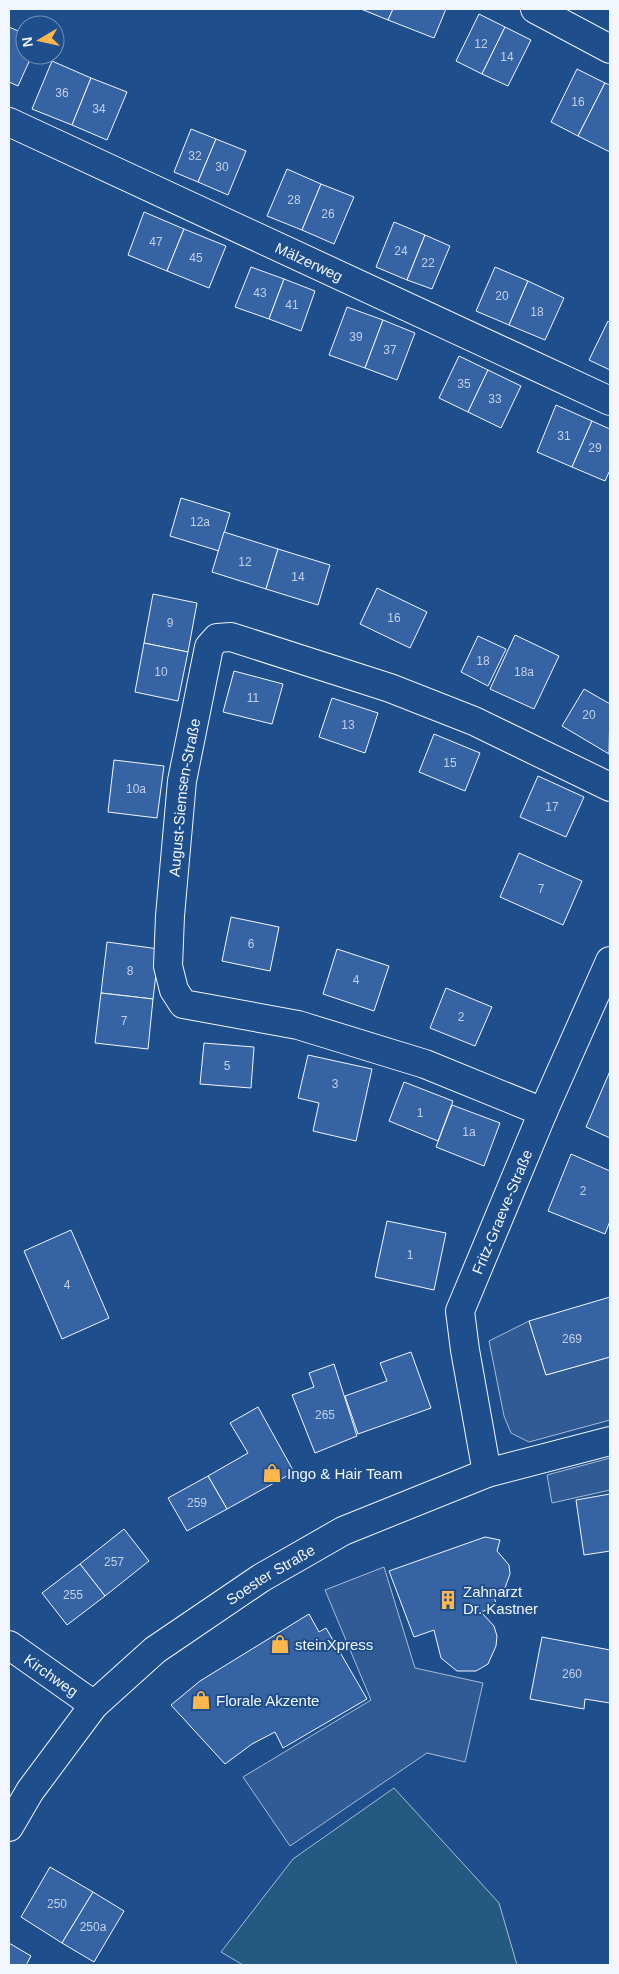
<svg xmlns="http://www.w3.org/2000/svg" width="619" height="1974" viewBox="0 0 619 1974" font-family="Helvetica,sans-serif">
  <style>
    .green { fill: #245a82; stroke: #a8bbd7 }
    .parking { fill: #305b95; stroke: #a8bbd7 }
    .building { fill: #3563a3; stroke: #f2f6ff }
    .lines { fill: none; stroke-linecap: round; stroke-linejoin: round }
    .minor-casing { stroke: #f2f6ff; stroke-width: 30 }
    .minor { stroke: #1f4e8c; stroke-width: 28 }
    .labels { text-anchor: middle; dominant-baseline: central; stroke-width: 4; stroke-linejoin: round; paint-order: stroke }
    .number-label { font-size: 12px; fill: #c3d1e8 }
    .street-label { font-size: 15px; fill: #f2f6ff; stroke: #1f4e8c }
    .poi-label { font-size: 15px; fill: #f2f6ff; stroke: #1f4e8c; text-anchor: start }
  </style>
  <rect width="100%" height="100%" fill="#1f4e8c"/>
  <!-- green -->
  <polygon class="green" points="394,1788 499,1903 517,1965 243,1965 221,1952 293,1859"/>
  <!-- parking -->
  <g class="parking">
    <polygon points="529,1321 546,1375 610,1357 610,1420 529,1442 511,1433 504,1416 489,1341"/>
    <polygon points="610,1458 610,1490 552,1503 547,1475"/>
    <polygon points="384,1567 415,1668 483,1683 465,1762 427,1753 290,1846 243,1777 371,1700 325,1590"/>
  </g>
  <!-- building -->
  <g class="building">
    <polygon points="361,9 393,9 388,20"/>
    <polygon points="393,9 446,9 434,38 388,20"/>
    <polygon points="479,14 505,27 482,74 456,61"/>
    <polygon points="9,27 25,34 25,55 32,55 18,86 9,82"/>
    <polygon points="505,27 531,40 508,86 482,74"/>
    <polygon points="52,61 91,78 72,125 32,109"/>
    <polygon points="577,69 605,83 578,136 551,122"/>
    <polygon points="91,78 127,92 107,140 72,125"/>
    <polygon points="605,83 610,85 610,152 578,136"/>
    <polygon points="191,129 216,139 198,182 174,172"/>
    <polygon points="216,139 246,151 228,195 198,182"/>
    <polygon points="287,169 321,184 302,230 267,216"/>
    <polygon points="321,184 354,197 334,244 302,230"/>
    <polygon points="144,212 184,229 167,271 128,255"/>
    <polygon points="394,222 425,235 407,280 376,267"/>
    <polygon points="184,229 226,246 209,288 167,271"/>
    <polygon points="425,235 450,246 432,289 407,280"/>
    <polygon points="251,267 284,279 269,319 235,307"/>
    <polygon points="495,267 528,281 509,325 476,311"/>
    <polygon points="284,279 315,291 301,331 269,319"/>
    <polygon points="528,281 564,298 545,340 509,325"/>
    <polygon points="347,307 383,320 365,368 329,355"/>
    <polygon points="383,320 415,333 397,380 365,368"/>
    <polygon points="608,321 610,323 610,370 589,360"/>
    <polygon points="459,356 488,370 468,412 439,398"/>
    <polygon points="488,370 521,386 501,428 468,412"/>
    <polygon points="556,405 592,421 572,467 537,452"/>
    <polygon points="592,421 610,429 610,470 605,481 572,467"/>
    <polygon points="181,498 230,513 219,551 170,536"/>
    <polygon points="224,532 278,549 266,589 212,572"/>
    <polygon points="278,549 330,565 318,605 266,589"/>
    <polygon points="377,588 427,612 410,648 360,624"/>
    <polygon points="153,594 197,603 188,652 144,643"/>
    <polygon points="515,635 559,656 534,709 490,689"/>
    <polygon points="478,636 506,649 488,686 461,672"/>
    <polygon points="144,643 188,652 178,701 135,692"/>
    <polygon points="234,671 283,684 272,724 223,712"/>
    <polygon points="584,689 610,704 609,754 562,726"/>
    <polygon points="332,698 378,713 365,753 319,737"/>
    <polygon points="434,734 480,753 465,791 419,772"/>
    <polygon points="114,760 164,766 157,818 108,812"/>
    <polygon points="538,776 584,797 566,837 520,817"/>
    <polygon points="519,853 582,881 563,925 500,897"/>
    <polygon points="231,917 279,927 270,971 222,961"/>
    <polygon points="107,942 159,949 153,999 101,993"/>
    <polygon points="337,949 389,966 374,1011 323,994"/>
    <polygon points="446,988 492,1007 475,1046 430,1028"/>
    <polygon points="101,993 153,999 148,1049 95,1043"/>
    <polygon points="204,1043 254,1047 251,1088 200,1084"/>
    <polygon points="308,1055 372,1069 356,1141 313,1131 319,1103 298,1098"/>
    <polygon points="610,1071 610,1138 586,1127"/>
    <polygon points="404,1082 453,1101 438,1141 389,1121"/>
    <polygon points="452,1105 500,1123 484,1166 436,1147"/>
    <polygon points="571,1154 610,1171 610,1221 605,1234 548,1211"/>
    <polygon points="387,1221 446,1233 434,1290 375,1277"/>
    <polygon points="71,1230 109,1318 62,1339 24,1251"/>
    <polygon points="610,1297 610,1357 546,1375 529,1321"/>
    <polygon points="411,1352 431,1408 358,1434 345,1396 387,1381 380,1363"/>
    <polygon points="334,1364 357,1436 315,1453 292,1395 314,1387 309,1373"/>
    <polygon points="258,1407 294,1472 227,1509 208,1476 248,1453 230,1423"/>
    <polygon points="208,1476 227,1509 187,1531 168,1498"/>
    <polygon points="610,1494 610,1551 584,1555 576,1500"/>
    <polygon points="124,1529 149,1561 105,1596 80,1564"/>
    <polygon points="485,1537 500,1540 497,1551 509,1565 510,1574 505,1588 493,1594 497,1606 481,1612 494,1626 497,1636 496,1646 488,1664 476,1671 457,1671 441,1658 434,1630 414,1637 389,1571"/>
    <polygon points="80,1564 105,1596 67,1625 42,1593"/>
    <polygon points="309,1614 319,1632 326,1628 367,1699 283,1748 275,1732 252,1744 225,1764 171,1705 200,1681"/>
    <polygon points="542,1637 610,1650 610,1703 585,1699 584,1709 530,1699"/>
    <polygon points="50,1867 93,1892 62,1943 21,1917"/>
    <polygon points="93,1892 124,1911 94,1962 62,1943"/>
    <polygon points="9,1943 31,1956 26,1965 9,1965"/>
  </g>
  <g class="lines">
    <!-- minor casing -->
    <g class="minor-casing">
      <g id="minor">
        <polyline points="535,9 610,49"/>
        <path id="s1" d="M9 122 610 401"/>
        <path id="s2" d="M543 1112 425 1064 298 1025 183 1004 174 990 168 966 170 916 182 781 209 647 217 638 231 637 390 688 474 721 610 787"/>
        <path id="s3" d="M487 1473 465 1350 460 1311 543 1112 610 961"/>
        <path id="s4" d="M9 1645 94 1705"/>
        <path id="s5" d="M9 1827 30 1791 94 1705 155 1650 261 1578 343 1531 487 1473 610 1441"/>
      </g>
    </g>
    <!-- minor -->
    <use href="#minor" class="minor"/>
  </g>
  <!-- icons -->
  <defs>
    <g id="shop-bare" transform="scale(1.5)"><path d="M-5-2.5h2.3a2.7 3.5 0 0 1 5.4 0H5L5.5 6h-11ZM-1.5-2.5h3a1.5 2.3 0 0 0-3 0Z" fill="#ffb74d" stroke="#1f4e8c" stroke-width="2.5" paint-order="stroke"/></g>
    <g id="building-bare" transform="scale(1.5)"><path d="M-4-6H4V6H1V3H-1V6H-4ZM-2.5-4.3h1.7v1.8h-1.7ZM.8-4.3h1.7v1.8H.8ZM-2.5-1h1.7V.8h-1.7ZM.8-1h1.7V.8H.8Z" fill="#ffb74d" stroke="#1f4e8c" stroke-width="2.5" paint-order="stroke"/></g>
  </defs>
  <g fill-rule="evenodd">
    <use href="#shop-bare" x="272" y="1473"/>
    <use href="#building-bare" x="448" y="1600"/>
    <use href="#shop-bare" x="280" y="1644"/>
    <use href="#shop-bare" x="201" y="1700"/>
  </g>
  <g class="labels">
    <!-- number labels -->
    <g class="number-label">
      <text x="481" y="44">12</text>
      <text x="507" y="57">14</text>
      <text x="62" y="93">36</text>
      <text x="578" y="102">16</text>
      <text x="99" y="109">34</text>
      <text x="195" y="156">32</text>
      <text x="222" y="167">30</text>
      <text x="294" y="200">28</text>
      <text x="328" y="214">26</text>
      <text x="156" y="242">47</text>
      <text x="401" y="251">24</text>
      <text x="196" y="258">45</text>
      <text x="428" y="263">22</text>
      <text x="260" y="293">43</text>
      <text x="502" y="296">20</text>
      <text x="292" y="305">41</text>
      <text x="537" y="312">18</text>
      <text x="356" y="337">39</text>
      <text x="390" y="350">37</text>
      <text x="464" y="384">35</text>
      <text x="495" y="399">33</text>
      <text x="564" y="436">31</text>
      <text x="595" y="448">29</text>
      <text x="200" y="522">12a</text>
      <text x="245" y="562">12</text>
      <text x="298" y="577">14</text>
      <text x="394" y="618">16</text>
      <text x="170" y="623">9</text>
      <text x="483" y="661">18</text>
      <text x="161" y="672">10</text>
      <text x="524" y="672">18a</text>
      <text x="253" y="698">11</text>
      <text x="589" y="715">20</text>
      <text x="348" y="725">13</text>
      <text x="450" y="763">15</text>
      <text x="136" y="789">10a</text>
      <text x="552" y="807">17</text>
      <text x="541" y="889">7</text>
      <text x="251" y="944">6</text>
      <text x="130" y="971">8</text>
      <text x="356" y="980">4</text>
      <text x="461" y="1017">2</text>
      <text x="124" y="1021">7</text>
      <text x="227" y="1066">5</text>
      <text x="335" y="1084">3</text>
      <text x="420" y="1113">1</text>
      <text x="469" y="1132">1a</text>
      <text x="583" y="1191">2</text>
      <text x="410" y="1255">1</text>
      <text x="67" y="1285">4</text>
      <text x="572" y="1339">269</text>
      <text x="325" y="1415">265</text>
      <text x="197" y="1503">259</text>
      <text x="114" y="1562">257</text>
      <text x="73" y="1595">255</text>
      <text x="572" y="1674">260</text>
      <text x="57" y="1904">250</text>
      <text x="93" y="1927">250a</text>
    </g>
    <!-- street labels -->
    <g class="street-label">
      <text stroke="none"><textPath href="#s1" startOffset="331">Mälzerweg</textPath></text>
      <text stroke="none"><textPath href="#s2" startOffset="588">August-Siemsen-Straße</textPath></text>
      <text stroke="none"><textPath href="#s3" startOffset="272">Fritz-Graeve-Straße</textPath></text>
      <text stroke="none"><textPath href="#s5" startOffset="369">Soester Straße</textPath></text>
      <text stroke="none"><textPath href="#s4" startOffset="52">Kirchweg</textPath></text>
    </g>
    <!-- poi labels -->
    <g class="poi-label">
      <text x="287" y="1473">Ingo &amp; Hair Team</text>
      <text x="463" y="1591">Zahnarzt<tspan x="463" dy="17">Dr. Kastner</tspan></text>
      <text x="295" y="1644">steinXpress</text>
      <text x="216" y="1700">Florale Akzente</text>
    </g>
  </g>
  <!-- border -->
  <rect width="619" height="1974" fill="none" stroke="#f2f6ff" stroke-width="20"/>
  <!-- north arrow -->
  <g transform="translate(40 40) rotate(261)"><circle r="24" fill="#1f4e8c" stroke="#7391ba"/>
  <path d="M0-4L9 19L0 12L-9 19Z" fill="#ffb74d"/>
  <text y="-8" font-size="14" font-weight="bold" text-anchor="middle" fill="#f2f6ff">N</text>
  </g>
</svg>
